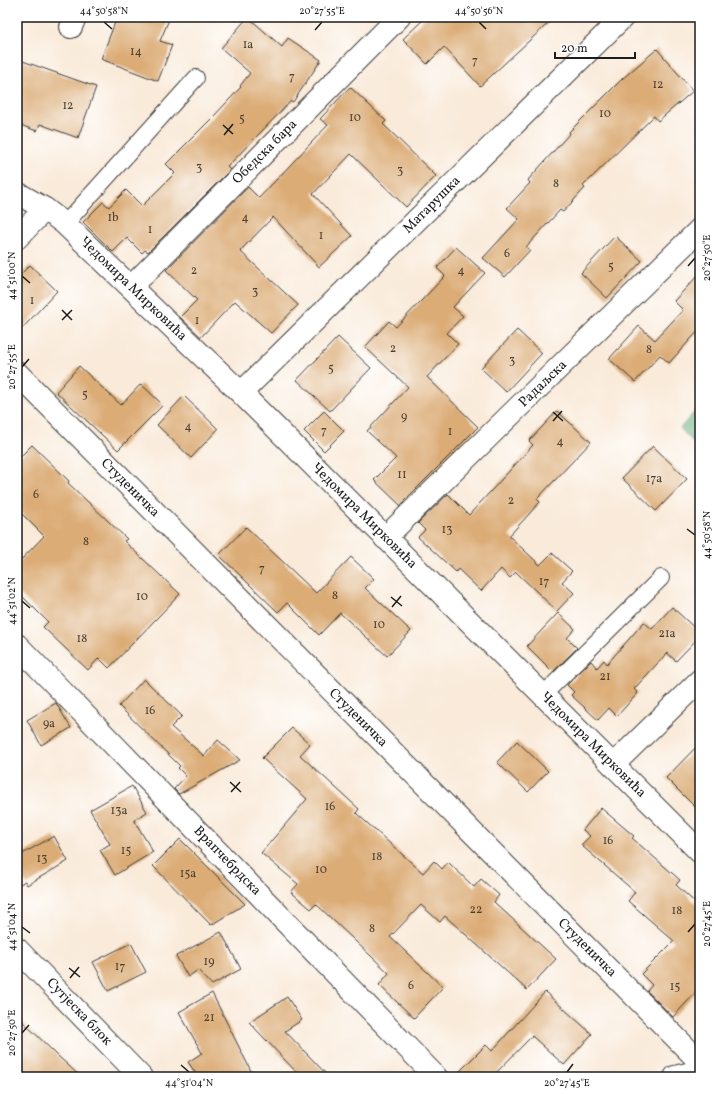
<svg xmlns="http://www.w3.org/2000/svg" width="717" height="1094" viewBox="0 0 717 1094" font-family="Vollkorn,serif">
  <style>
    .forest { fill: #60ad77; stroke: #3e644a }
    .building { fill: #dbac76 }
    .lines { fill: none; stroke-linecap: round; stroke-linejoin: round }
    .lane-casing { stroke: #3d3b38; stroke-width: 18 }
    .street-casing { stroke: #3d3b38; stroke-width: 24 }
    .lane { stroke: #fff; stroke-width: 16 }
    .street { stroke: #fff; stroke-width: 22 }
    .ticks { fill: none; stroke: #1c1c1c; stroke-width: 1.5 }
    .labels { text-anchor: middle; dominant-baseline: central; stroke-width: 4; stroke-linejoin: round; paint-order: stroke }
    .number-label { font-size: 12px; fill: #4c4032 }
    .street-label { font-size: 14px; fill: #1c1c1c; stroke: #fff }
    .neatline { fill: none; stroke: #1c1c1c; stroke-width: 1.5 }
    .ticks-label { font-size: 10px; text-anchor: middle; fill: #1c1c1c }
  </style>
  <rect width="100%" height="100%" fill="#fff"/>
  <filter id="ink" filterUnits="userSpaceOnUse"><feTurbulence type="fractalNoise" baseFrequency=".025" numOctaves="2"/><feDisplacementMap in="SourceGraphic" scale="8" xChannelSelector="R" yChannelSelector="G"/><feConvolveMatrix kernelMatrix="1 2 1 2 8 2 1 2 1" color-interpolation-filters="sRGB"/></filter>
  <filter id="wash" filterUnits="userSpaceOnUse"><feTurbulence type="fractalNoise" baseFrequency=".012" numOctaves="4" result="noise"/><feDisplacementMap in="SourceGraphic" scale="16" xChannelSelector="R" yChannelSelector="G"/><feGaussianBlur stdDeviation="0.9" result="paint"/><feColorMatrix in="noise" values="0 0 0 0 0 0 0 0 0 0 0 0 0 0 0 0 0 1.4 0 .05"/><feComposite in="paint" operator="in"/></filter>
  <g filter="url(#wash)">
    <rect width="100%" height="100%" fill="#f9ead9"/>
    <!-- forest -->
    <polygon class="forest" points="700,406 700,450 680,428"/>
    <g id="blocks">
      <!-- building -->
      <g class="building">
        <polygon points="117,17 170,17 160,41 172,45 158,81 101,59"/>
        <polygon points="248,17 282,47 288,38 321,60 293,102 291,101 227,167 230,170 148,252 145,250 142,253 127,238 113,252 83,222 103,202 109,207 126,190 142,206 175,173 166,164 214,116 241,87 240,86 250,73 221,48"/>
        <polygon points="426,17 555,17 480,86 444,47 427,64 403,39"/>
        <polygon points="657,49 693,91 658,121 654,116 583,186 585,188 563,212 560,210 526,247 530,250 505,277 483,258 519,219 507,208 530,183 528,180 570,133 569,132 622,79"/>
        <polygon points="17,59 96,87 78,138 40,124 37,131 17,124"/>
        <polygon points="350,87 386,121 383,124 436,176 406,207 351,154 313,194 352,236 319,267 273,217 240,251 298,305 271,333 235,301 201,337 180,317 197,300 166,270 248,187 259,198 328,125 320,119"/>
        <polygon points="615,236 642,261 607,298 581,273"/>
        <polygon points="456,247 485,273 453,307 463,316 447,333 458,344 427,377 478,427 400,505 374,480 396,458 367,431 408,387 365,347 389,321 396,327 445,276 437,268"/>
        <polygon points="30,265 57,291 17,334 17,278"/>
        <polygon points="700,273 700,329 669,363 660,355 635,382 609,359 639,326 655,340 683,310 674,301"/>
        <polygon points="517,330 542,353 506,392 481,368"/>
        <polygon points="338,337 371,368 330,411 297,380"/>
        <polygon points="79,366 121,405 141,384 163,405 118,450 56,392"/>
        <polygon points="184,396 218,429 191,458 157,425"/>
        <polygon points="324,411 344,431 324,451 304,431"/>
        <polygon points="557,411 591,442 537,499 540,502 509,536 540,565 552,553 572,571 562,582 574,593 557,611 516,572 510,578 501,569 481,591 458,569 456,572 418,537 425,530 418,523 448,494 469,515 533,445 529,441"/>
        <polygon points="32,445 69,481 68,483 127,539 124,541 180,594 109,668 99,658 88,670 43,627 48,622 17,591 17,564 44,536 17,509 17,460"/>
        <polygon points="653,446 687,479 656,511 622,478"/>
        <polygon points="246,527 316,593 351,557 374,579 365,588 411,631 387,656 340,613 319,635 287,603 278,612 219,555"/>
        <polygon points="672,607 700,633 700,636 676,661 667,653 634,689 638,693 617,716 609,708 598,720 571,695 574,692 567,685 591,661 597,668 604,660 607,664 644,622 652,629"/>
        <polygon points="558,613 575,629 567,638 577,648 553,672 527,646"/>
        <polygon points="144,679 182,716 171,727 204,756 218,740 240,760 179,794 174,789 186,776 178,768 180,766 119,706"/>
        <polygon points="56,703 71,728 41,745 27,720"/>
        <polygon points="292,728 310,744 300,755 359,809 356,813 423,873 434,861 442,869 448,862 474,887 481,879 499,895 494,902 556,959 527,990 445,916 440,922 421,905 390,937 443,987 414,1018 379,985 389,973 316,904 311,909 291,892 298,884 261,853 307,799 262,758"/>
        <polygon points="517,741 548,771 528,792 497,762"/>
        <polygon points="700,743 700,812 666,778"/>
        <polygon points="132,786 147,812 134,820 153,852 115,875 100,850 110,844 90,810"/>
        <polygon points="601,808 634,836 632,838 680,880 676,885 700,907 700,988 673,1017 647,991 652,985 641,974 674,941 628,901 635,892 581,845 590,836 583,830"/>
        <polygon points="54,836 68,861 27,885 25,881 17,886 17,857"/>
        <polygon points="180,839 245,904 211,925 153,866"/>
        <polygon points="221,932 241,969 212,985 198,970 188,977 176,956"/>
        <polygon points="131,943 146,972 108,991 93,962"/>
        <polygon points="545,992 592,1034 564,1065 532,1036 492,1077 454,1077 486,1045 492,1051"/>
        <polygon points="212,993 254,1077 198,1077 188,1062 202,1053 179,1012"/>
        <polygon points="287,997 302,1020 285,1031 329,1077 301,1077 249,1022"/>
        <polygon points="17,1016 58,1056 81,1077 17,1077"/>
      </g>
    </g>
  </g>
  <g filter="url(#ink)">
    <use href="#blocks" fill-opacity="0" stroke="#3d3b38" stroke-width="1"/>
    <g class="lines">
      <!-- lane casing -->
      <g class="lane-casing">
        <g id="lane">
          <polyline points="65,224 196,78"/>
          <polyline points="543,695 661,578"/>
        </g>
      </g>
      <!-- street casing -->
      <g class="street-casing">
        <g id="street">
          <polyline points="71,27 75,17"/>
          <polyline points="17,193 45,209 65,224 241,393 700,852"/>
          <polyline points="17,238 45,209"/>
          <polyline points="131,287 399,17"/>
          <polyline points="17,373 700,1062"/>
          <polyline points="241,393 623,17"/>
          <polyline points="385,538 700,229"/>
          <polyline points="17,645 436,1077"/>
          <polyline points="613,765 700,680"/>
          <polyline points="17,949 141,1077"/>
          <polyline points="675,1077 700,1071"/>
        </g>
      </g>
      <!-- lane -->
      <use href="#lane" class="lane"/>
      <!-- street -->
      <use href="#street" class="street"/>
    </g>
  </g>
  <!-- ticks -->
  <path class="ticks" d="M104 22 112 29M479 22 486 29M315 30 322 22M223 125 233 134M224 135 233 124M688 266 695 258M22 276 30 283M62 310 72 320M62 320 72 310M22 367 29 359M553 412 563 421M553 421 562 411M687 529 695 535M391 597 402 606M22 601 30 608M392 607 401 596M230 782 241 792M231 792 240 782M22 927 30 933M688 932 695 924M69 968 80 977M70 978 79 967M22 1033 29 1025M181 1065 189 1072M567 1072 573 1064"/>
  <g class="labels">
    <!-- number labels -->
    <g class="number-label">
      <text x="248" y="45">1a</text>
      <text x="136" y="52">14</text>
      <text x="475" y="61">7</text>
      <text x="292" y="77">7</text>
      <text x="658" y="85">12</text>
      <text x="68" y="106">12</text>
      <text x="605" y="114">10</text>
      <text x="355" y="118">10</text>
      <text x="242" y="119">5</text>
      <text x="199" y="168">3</text>
      <text x="400" y="171">3</text>
      <text x="556" y="184">8</text>
      <text x="113" y="218">1b</text>
      <text x="245" y="218">4</text>
      <text x="150" y="230">1</text>
      <text x="321" y="236">1</text>
      <text x="507" y="254">6</text>
      <text x="611" y="267">5</text>
      <text x="194" y="271">2</text>
      <text x="461" y="271">4</text>
      <text x="255" y="292">3</text>
      <text x="32" y="301">1</text>
      <text x="197" y="321">1</text>
      <text x="393" y="349">2</text>
      <text x="649" y="350">8</text>
      <text x="512" y="361">3</text>
      <text x="331" y="369">5</text>
      <text x="85" y="395">5</text>
      <text x="404" y="417">9</text>
      <text x="188" y="427">4</text>
      <text x="324" y="431">7</text>
      <text x="450" y="432">1</text>
      <text x="560" y="442">4</text>
      <text x="402" y="475">11</text>
      <text x="654" y="479">17a</text>
      <text x="36" y="495">6</text>
      <text x="511" y="501">2</text>
      <text x="447" y="530">13</text>
      <text x="86" y="542">8</text>
      <text x="262" y="569">7</text>
      <text x="544" y="582">17</text>
      <text x="335" y="596">8</text>
      <text x="142" y="597">10</text>
      <text x="379" y="625">10</text>
      <text x="667" y="634">21a</text>
      <text x="82" y="639">18</text>
      <text x="605" y="677">21</text>
      <text x="150" y="711">16</text>
      <text x="49" y="724">9a</text>
      <text x="330" y="807">16</text>
      <text x="119" y="811">13a</text>
      <text x="608" y="841">16</text>
      <text x="126" y="851">15</text>
      <text x="377" y="857">18</text>
      <text x="42" y="859">13</text>
      <text x="321" y="870">10</text>
      <text x="188" y="874">15a</text>
      <text x="476" y="910">22</text>
      <text x="677" y="911">18</text>
      <text x="372" y="929">8</text>
      <text x="209" y="962">19</text>
      <text x="120" y="967">17</text>
      <text x="411" y="986">6</text>
      <text x="675" y="987">15</text>
      <text x="209" y="1018">21</text>
    </g>
    <!-- street labels -->
    <g class="street-label">
      <text transform="translate(265 152) rotate(-45)">Обедска бара</text>
      <text transform="translate(432 205) rotate(-45)">Матарушка</text>
      <text transform="translate(133 289) rotate(44)">Чедомира Мирковића</text>
      <text transform="translate(543 384) rotate(-44)">Радаљска</text>
      <text transform="translate(130 488) rotate(45)">Студеничка</text>
      <text transform="translate(364 516) rotate(45)">Чедомира Мирковића</text>
      <text transform="translate(358 718) rotate(45)">Студеничка</text>
      <text transform="translate(593 745) rotate(45)">Чедомира Мирковића</text>
      <text transform="translate(227 861) rotate(46)">Врапчебрдска</text>
      <text transform="translate(587 948) rotate(45)">Студеничка</text>
      <text transform="translate(79 1012) rotate(46)">Сутјеска блок</text>
    </g>
  </g>
  <!-- margin -->
  <rect width="717" height="1094" fill="none" stroke="#fff" stroke-width="44"/>
  <!-- scale -->
  <path d="M555 52v6h80v-6" fill="none" stroke="#1c1c1c" stroke-width="2"/>
  <text x="561" y="52" font-size="12" fill="#1c1c1c" stroke="#ffffff" stroke-width="3" paint-order="stroke">20 m</text>
  <rect x="22" y="22" width="673" height="1050" class="neatline"/>
  <g class="ticks-label">
    <text x="104" y="14">44°50'58"N</text>
    <text x="322" y="14">20°27'55"E</text>
    <text x="479" y="14">44°50'56"N</text>
    <text transform="translate(706 258) rotate(-90)" y="4">20°27'50"E</text>
    <text transform="translate(11 276) rotate(-90)" y="4">44°51'00"N</text>
    <text transform="translate(11 367) rotate(-90)" y="4">20°27'55"E</text>
    <text transform="translate(706 535) rotate(-90)" y="4">44°50'58"N</text>
    <text transform="translate(11 601) rotate(-90)" y="4">44°51'02"N</text>
    <text transform="translate(706 924) rotate(-90)" y="4">20°27'45"E</text>
    <text transform="translate(11 927) rotate(-90)" y="4">44°51'04"N</text>
    <text transform="translate(11 1033) rotate(-90)" y="4">20°27'50"E</text>
    <text x="189" y="1086">44°51'04"N</text>
    <text x="567" y="1086">20°27'45"E</text>
  </g>
</svg>
